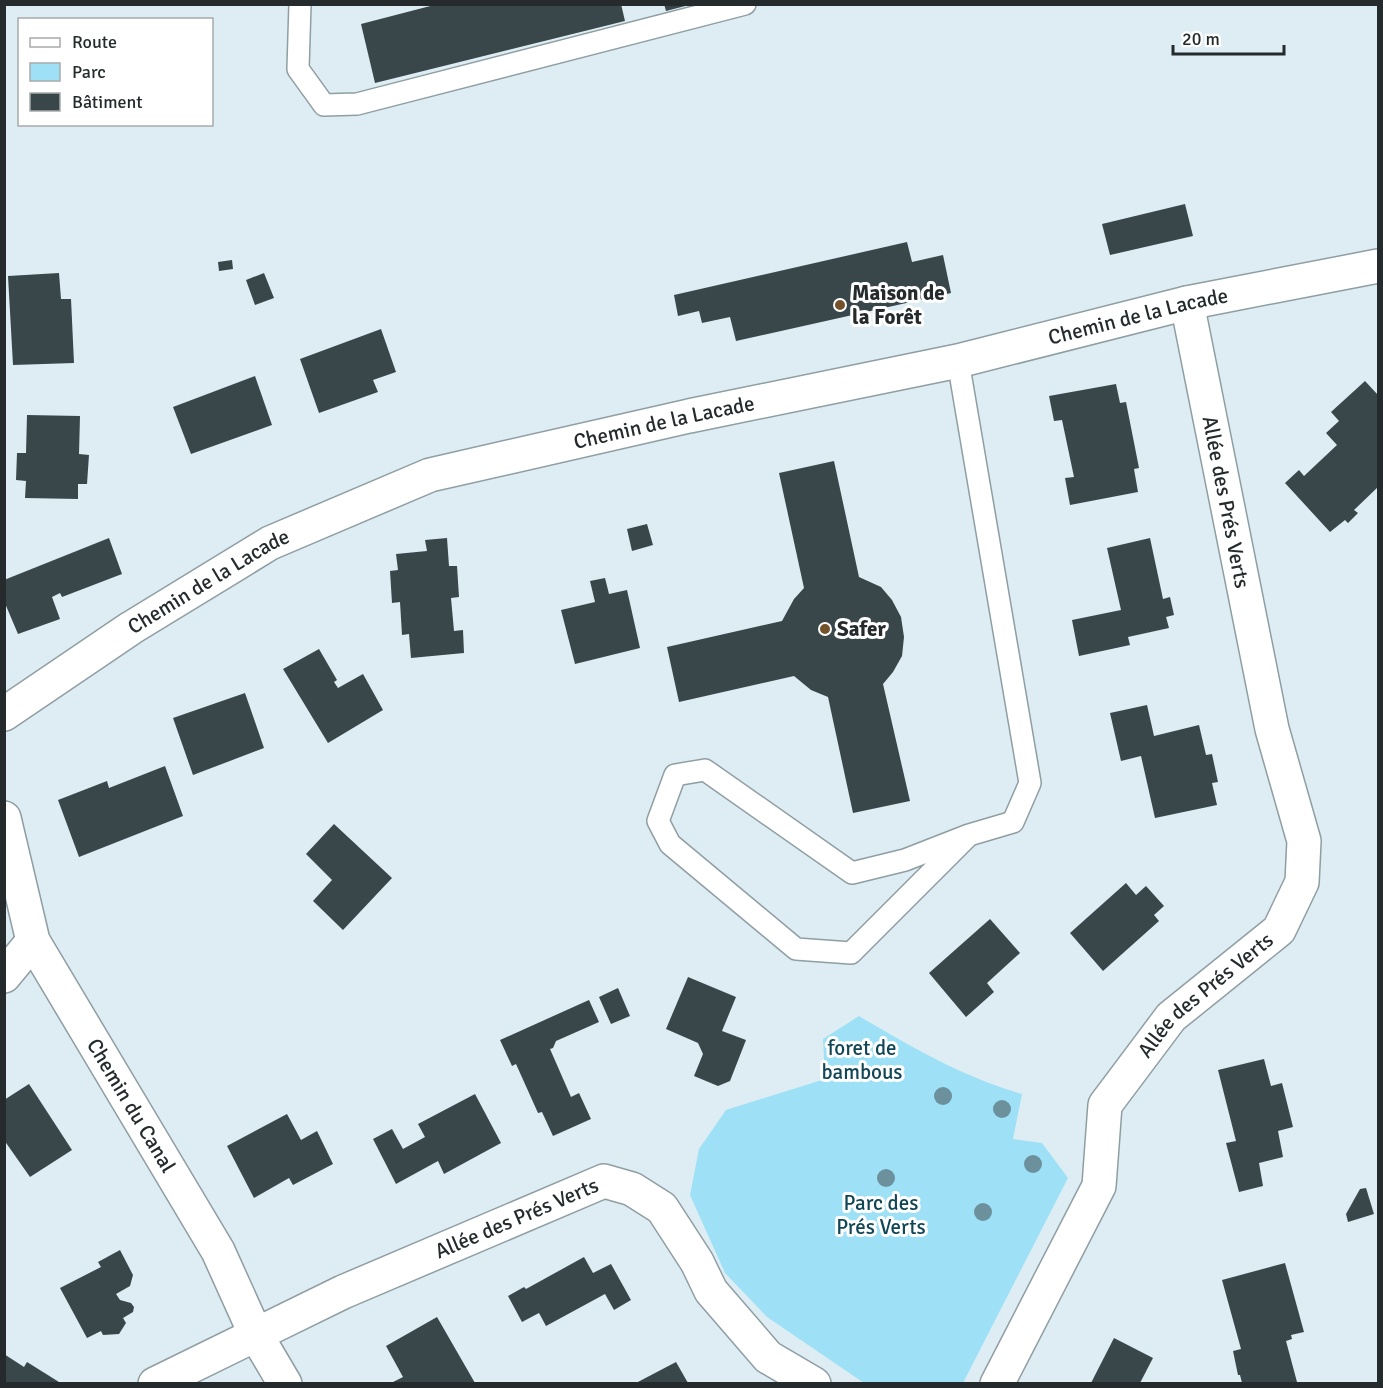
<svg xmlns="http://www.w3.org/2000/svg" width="1383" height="1388" viewBox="0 0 1383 1388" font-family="Signika,sans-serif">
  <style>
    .green { fill: #9ee1f7 }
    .building { fill: #39474b }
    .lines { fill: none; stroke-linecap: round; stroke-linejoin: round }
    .lane-casing { stroke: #8f9ea3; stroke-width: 24 }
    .street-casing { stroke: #8f9ea3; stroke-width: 36 }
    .lane { stroke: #fff; stroke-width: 21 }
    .street { stroke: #fff; stroke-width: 33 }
    .tree { fill: #6c919c }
    .poi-dot { fill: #735129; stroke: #fff; stroke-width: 2 }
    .labels { text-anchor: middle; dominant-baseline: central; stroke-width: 6; stroke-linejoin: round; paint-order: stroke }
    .poi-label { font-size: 21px; font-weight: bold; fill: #252b2d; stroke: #fff; text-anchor: start }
    .street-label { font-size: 21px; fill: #252b2d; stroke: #fff }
    .park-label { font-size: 21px; fill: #104655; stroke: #fff }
  </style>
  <rect width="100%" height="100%" fill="#ddedf3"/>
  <!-- green -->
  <path class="green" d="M859 1016C911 1047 963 1077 1022 1094L1013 1139 1042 1143 1068 1178 963 1383H864L767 1317 725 1273 690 1195 699 1149 726 1110 825 1079 823 1039Z"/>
  <!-- building -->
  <g class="building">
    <polygon points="438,4 621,4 625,21 375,83 361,24"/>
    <polygon points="664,4 689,4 689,5 666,11"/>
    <polygon points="1185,204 1193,236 1110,255 1102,224"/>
    <polygon points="907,242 912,262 943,255 951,293 736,341 730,317 702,323 699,311 678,316 674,295"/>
    <polygon points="232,260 233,269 219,271 218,262"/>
    <polygon points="59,273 61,299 71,299 74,363 13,365 8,276"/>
    <polygon points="264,273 274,298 255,305 246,280"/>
    <polygon points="381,329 396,372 373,380 378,392 319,413 300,359"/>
    <polygon points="255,376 272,425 191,454 173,407"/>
    <polygon points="1365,381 1378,395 1378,487 1354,510 1358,513 1348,523 1345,520 1330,532 1285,483 1299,470 1304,476 1337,445 1326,433 1339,421 1331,412"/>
    <polygon points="1116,384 1120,403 1126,402 1139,468 1134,469 1138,492 1070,505 1065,478 1074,477 1062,420 1054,421 1049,396"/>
    <polygon points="27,415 80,416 79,454 89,455 87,484 78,484 78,499 25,498 26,481 16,480 17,453 26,453"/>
    <polygon points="834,461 859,577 881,587 892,600 901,617 904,637 902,656 893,672 883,684 910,801 853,813 828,697 811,690 794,676 679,702 667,647 782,621 794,599 804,588 779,473"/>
    <polygon points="647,524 653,545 632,551 627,529"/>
    <polygon points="109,538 122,574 62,597 60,593 52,597 60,619 18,634 4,601 4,580"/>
    <polygon points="447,538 449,566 457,566 459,597 451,598 454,631 463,630 464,653 411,658 409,634 402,635 400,602 392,603 390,571 398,570 396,554 427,551 425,540"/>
    <polygon points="1150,538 1163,599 1170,597 1174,615 1166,617 1169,628 1128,637 1130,645 1079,656 1072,620 1121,610 1107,548"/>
    <polygon points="605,578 609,594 627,590 640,648 575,664 561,610 595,602 590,581"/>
    <polygon points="319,649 337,680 334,682 338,688 363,674 383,710 328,743 283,669"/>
    <polygon points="245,693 264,748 193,775 173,718"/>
    <polygon points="1147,705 1154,736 1199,725 1206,755 1212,754 1218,782 1212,783 1217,805 1155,818 1141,756 1121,761 1110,713"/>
    <polygon points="165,766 183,816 79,857 58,800 107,781 109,788"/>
    <polygon points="334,824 392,878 343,930 313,901 332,880 306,854"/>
    <polygon points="1126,883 1136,895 1146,886 1164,906 1154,915 1159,921 1103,971 1070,933"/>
    <polygon points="990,919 1020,953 987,983 994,992 966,1017 929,973"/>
    <polygon points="688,977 736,997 722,1031 746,1040 730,1081 718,1086 694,1076 703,1054 698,1043 666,1029"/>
    <polygon points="618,988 630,1016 611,1024 599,997"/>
    <polygon points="589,1000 599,1022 556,1041 553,1048 550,1049 571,1097 579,1093 591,1119 553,1136 542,1112 538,1113 516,1064 512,1066 500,1040"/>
    <polygon points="1264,1059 1271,1086 1282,1083 1293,1127 1278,1131 1283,1157 1259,1163 1263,1186 1239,1192 1226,1143 1236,1141 1218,1070"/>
    <polygon points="29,1084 72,1150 30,1177 4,1140 4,1100"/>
    <polygon points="475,1094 501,1143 444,1174 438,1161 396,1184 373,1139 392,1129 403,1149 425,1137 418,1124"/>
    <polygon points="287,1114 301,1140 317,1131 333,1164 293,1185 289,1178 254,1198 227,1146"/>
    <polygon points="1366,1188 1374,1214 1348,1222 1346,1214 1360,1189"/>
    <polygon points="120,1250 133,1275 130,1286 116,1294 120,1300 131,1303 134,1307 133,1312 123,1318 126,1323 119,1334 103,1335 101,1331 87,1338 60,1288 101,1267 98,1262"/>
    <polygon points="584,1257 593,1273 611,1264 631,1300 614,1310 605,1294 546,1326 539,1313 522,1322 508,1296 524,1287 526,1289"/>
    <polygon points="1285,1263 1304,1332 1291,1335 1292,1339 1286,1341 1297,1382 1290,1383 1242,1383 1240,1375 1238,1375 1233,1351 1241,1349 1222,1280"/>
    <polygon points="437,1317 475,1383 391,1383 403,1377 386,1346"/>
    <polygon points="1114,1338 1153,1358 1140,1383 1091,1383"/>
    <polygon points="4,1354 24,1367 27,1362 59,1382 58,1383 4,1383"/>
    <polygon points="676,1362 688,1383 636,1383"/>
  </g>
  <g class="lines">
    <!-- lane casing -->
    <g class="lane-casing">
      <g id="lane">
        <polyline points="300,4 298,69 324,105 357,104 745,4"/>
        <polyline points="958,361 1030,783 1013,822 969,835 905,860 852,873 705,770 675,775 658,821 670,844 796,949 851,953 969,835"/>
      </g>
    </g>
    <!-- street casing -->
    <g class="street-casing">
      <g id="street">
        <path id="s1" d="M4 714 131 628 270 543 430 475 689 416 958 361 1187 303 1378 266"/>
        <path id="s2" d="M4 818 33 941 218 1251 255 1333 285 1384"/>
        <polyline points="4,976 33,941"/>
        <path id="s3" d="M155 1384 343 1292 604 1181 632 1189 662 1208 697 1262 711 1291 768 1357 814 1384"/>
        <path id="s4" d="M997 1384 1099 1186 1105 1105 1171 1017 1279 930 1302 882 1304 841 1272 729 1187 303"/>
      </g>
    </g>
    <!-- lane -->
    <use href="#lane" class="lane"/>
    <!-- street -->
    <use href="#street" class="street"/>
  </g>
  <!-- trees -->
  <g class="tree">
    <circle cx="943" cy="1096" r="9"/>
    <circle cx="1002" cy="1109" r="9"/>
    <circle cx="1033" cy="1164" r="9"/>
    <circle cx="886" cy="1178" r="9"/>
    <circle cx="983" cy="1212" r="9"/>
  </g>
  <!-- markers -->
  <g class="poi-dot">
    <circle cx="840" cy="305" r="6"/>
    <circle cx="825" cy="629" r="6"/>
  </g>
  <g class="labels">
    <!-- poi labels -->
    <g class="poi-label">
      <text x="852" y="293">Maison de<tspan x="852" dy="24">la Forêt</tspan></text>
      <text x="837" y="629">Safer</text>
    </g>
    <!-- street labels -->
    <g class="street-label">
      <text stroke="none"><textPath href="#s1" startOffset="1216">Chemin de la Lacade</textPath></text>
      <text stroke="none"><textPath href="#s1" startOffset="730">Chemin de la Lacade</textPath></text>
      <text transform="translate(1226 502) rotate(79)">Allée des Prés Verts</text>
      <text stroke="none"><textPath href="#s1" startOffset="244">Chemin de la Lacade</textPath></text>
      <text stroke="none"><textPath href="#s4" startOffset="454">Allée des Prés Verts</textPath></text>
      <text stroke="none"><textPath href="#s2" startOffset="318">Chemin du Canal</textPath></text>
      <text stroke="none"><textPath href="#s3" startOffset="398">Allée des Prés Verts</textPath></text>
    </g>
    <!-- park labels -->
    <g class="park-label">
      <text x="862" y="1048">foret de<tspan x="862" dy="24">bambous</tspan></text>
      <text x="881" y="1203">Parc des<tspan x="881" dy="24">Prés Verts</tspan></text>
    </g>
  </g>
  <!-- border -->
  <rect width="1383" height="1388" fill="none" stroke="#252b2d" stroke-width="12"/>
  <!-- legend -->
  <rect x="18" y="18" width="195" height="108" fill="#ffffff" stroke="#a8aaab" stroke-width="1.5"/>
  <rect x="30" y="38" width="30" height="9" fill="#ffffff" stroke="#a8aaab" stroke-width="1.5"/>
  <text x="72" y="48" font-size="18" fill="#252b2d">Route</text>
  <rect x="30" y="63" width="30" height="18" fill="#9ee1f7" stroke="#a8aaab" stroke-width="1.5"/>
  <text x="72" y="78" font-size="18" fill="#252b2d">Parc</text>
  <rect x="30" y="93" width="30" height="18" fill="#39474b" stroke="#a8aaab" stroke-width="1.5"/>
  <text x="72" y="108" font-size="18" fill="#252b2d">Bâtiment</text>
  <!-- scale -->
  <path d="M1173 45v9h111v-9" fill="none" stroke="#252b2d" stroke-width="3"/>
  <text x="1182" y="45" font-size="18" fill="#252b2d" stroke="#ffffff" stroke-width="4.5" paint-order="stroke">20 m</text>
</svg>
